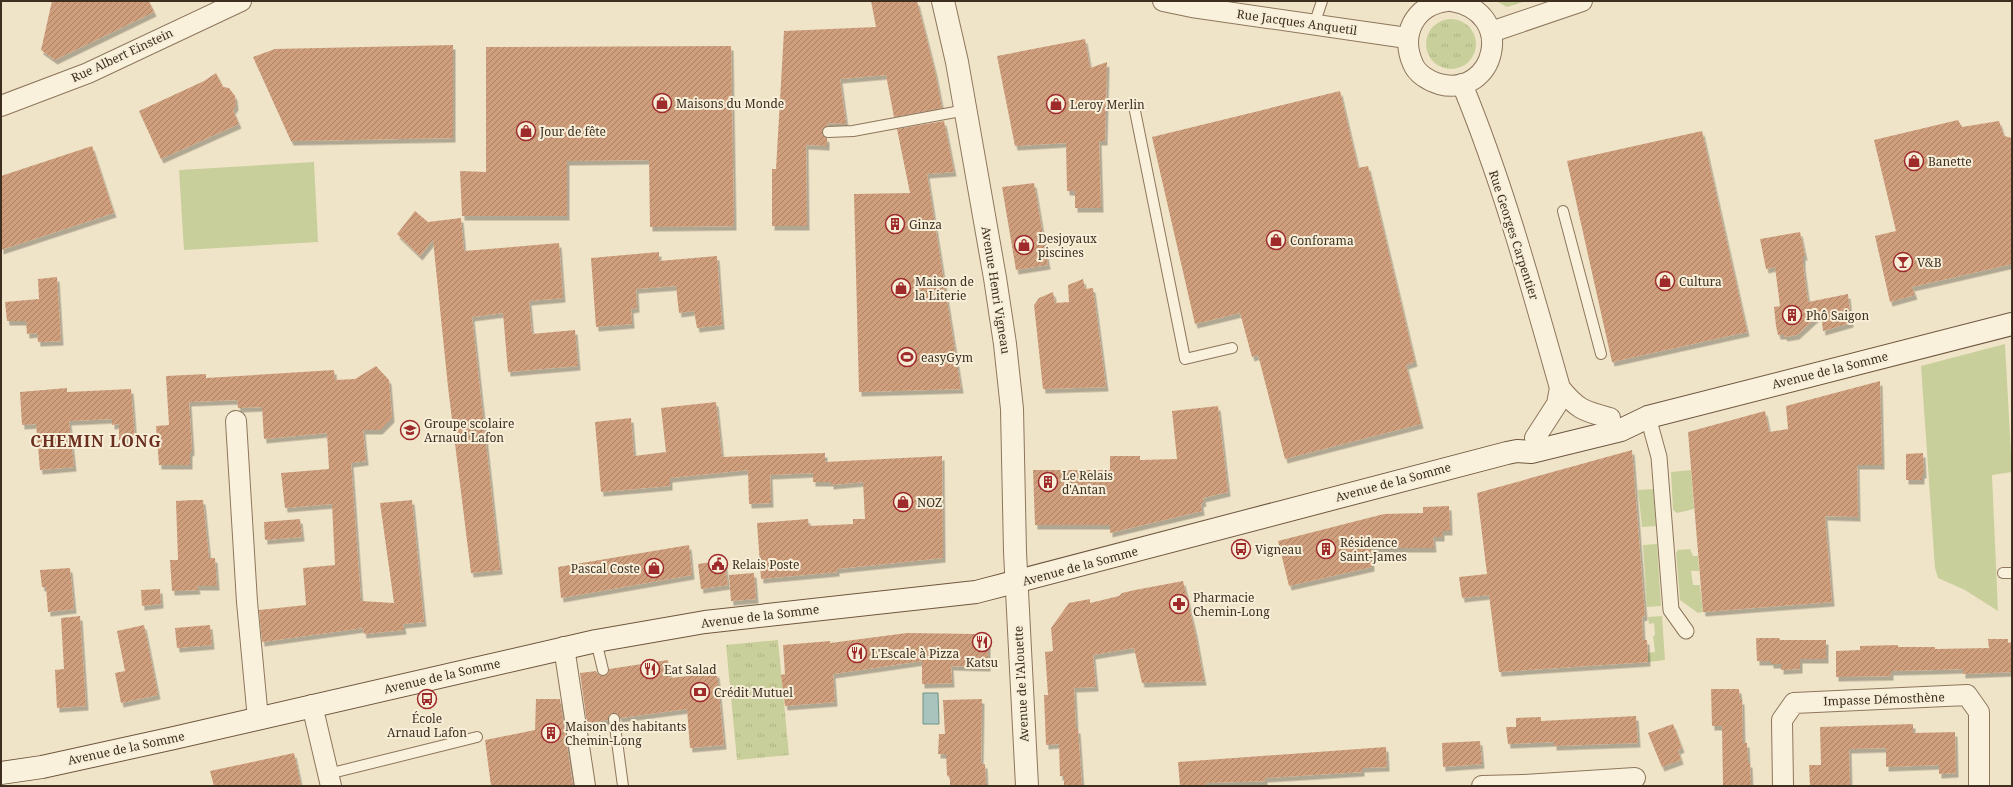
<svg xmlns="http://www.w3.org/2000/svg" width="2013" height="787" viewBox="0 0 2013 787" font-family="'Noto Serif',serif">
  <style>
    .grass { fill: url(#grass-tufts) }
    .garden { fill: #c9cf9b }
    .water { fill: #a9c4bc; stroke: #6f938a }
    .building { fill: url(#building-hatch); filter: url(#shadow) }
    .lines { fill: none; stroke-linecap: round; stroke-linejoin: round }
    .service-casing { stroke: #8d765c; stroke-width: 12 }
    .pedestrian-casing { stroke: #8d765c; stroke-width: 17 }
    .minor-casing { stroke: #8d765c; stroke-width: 22 }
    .tertiary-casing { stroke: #8d765c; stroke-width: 24 }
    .secondary-casing { stroke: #6f573f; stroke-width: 24 }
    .service { stroke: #faf1dc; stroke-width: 10 }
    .pedestrian { stroke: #faf1dc; stroke-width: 15 }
    .minor { stroke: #faf1dc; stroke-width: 20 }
    .tertiary { stroke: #faf1dc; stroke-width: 22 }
    .secondary { stroke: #faf1dc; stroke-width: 22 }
    .labels { text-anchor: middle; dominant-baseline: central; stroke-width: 4; stroke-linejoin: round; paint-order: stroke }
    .street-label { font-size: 12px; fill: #3d2e20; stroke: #f7eed8 }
    .poi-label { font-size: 12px; fill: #3d2e20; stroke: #f7eed8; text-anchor: start }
    .district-label { font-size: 16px; font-weight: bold; letter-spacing: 1px; fill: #6b2e1e; stroke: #f7eed8 }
  </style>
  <defs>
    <pattern id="grass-tufts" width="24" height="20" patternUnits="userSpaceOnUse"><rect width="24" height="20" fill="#c9cf9b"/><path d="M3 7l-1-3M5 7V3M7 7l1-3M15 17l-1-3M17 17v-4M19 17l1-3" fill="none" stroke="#aeb285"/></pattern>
    <pattern id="building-hatch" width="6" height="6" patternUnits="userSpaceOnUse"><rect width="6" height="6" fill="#cf9f7d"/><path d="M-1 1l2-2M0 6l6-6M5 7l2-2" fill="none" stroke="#a98266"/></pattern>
    <filter id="shadow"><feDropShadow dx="2.5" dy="4.5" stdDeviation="0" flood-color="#0004"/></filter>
  </defs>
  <rect width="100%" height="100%" fill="#f0e4c8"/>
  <!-- grass -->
  <g class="grass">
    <polygon points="1496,1 1526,1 1507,7"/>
    <circle cx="1451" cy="44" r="25"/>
    <polygon points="778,640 789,755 737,760 726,645"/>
  </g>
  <!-- garden -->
  <g class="garden">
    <polygon points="314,162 318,242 184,250 179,170"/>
    <polygon points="2005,344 2012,472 1992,475 1998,611 1965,590 1938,578 1935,568 1921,366"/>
    <polygon points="1691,470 1694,509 1677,513 1673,510 1671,472"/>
    <polygon points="1653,489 1656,526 1642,527 1638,490"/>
    <polygon points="1657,544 1661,606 1647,607 1643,545"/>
    <polygon points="1690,549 1693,556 1698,556 1699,571 1691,571 1693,585 1700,585 1703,612 1698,613 1680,600 1676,553 1678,550"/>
    <polygon points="1662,616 1665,660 1648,662 1648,653 1655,652 1653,636 1655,635 1654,623 1649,624 1648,617"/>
  </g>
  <!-- water -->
  <polygon class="water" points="923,693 938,693 939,724 923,724"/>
  <!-- building -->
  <g class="building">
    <polygon points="52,1 149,1 154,12 55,60 41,50"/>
    <polygon points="871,1 917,1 935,72 942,108 894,117 886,75 840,79 846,124 828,123 828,125 822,129 822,135 827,138 827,146 806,145 807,226 772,226 772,169 776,169 784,31 876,27"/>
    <polygon points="1085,39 1090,68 1107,62 1105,141 1099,141 1101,208 1075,208 1075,191 1067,191 1066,143 1015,146 997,56"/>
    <polygon points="453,45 453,138 291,141 253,57 275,49"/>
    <polygon points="731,46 734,226 650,227 649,160 567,161 567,216 462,216 460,171 486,172 486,47"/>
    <polygon points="216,73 223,87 229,88 235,96 236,106 233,110 239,124 161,159 139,111 204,81"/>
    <polygon points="1340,91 1358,168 1368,166 1415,362 1406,365 1421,424 1285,459 1258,355 1252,357 1240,313 1195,324 1152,137"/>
    <polygon points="1958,120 1962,127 1999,121 2004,136 2012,138 2012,264 1912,287 1915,295 1890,302 1875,236 1896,231 1874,140"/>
    <polygon points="944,121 954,172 927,174 961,389 859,392 854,194 910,193 897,129"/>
    <polygon points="1702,131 1747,332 1612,362 1567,161"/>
    <polygon points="92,146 114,213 1,250 1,176"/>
    <polygon points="1034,183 1048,265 1016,270 1002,187"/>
    <polygon points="415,211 428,222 461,218 464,251 559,243 563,298 529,301 532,334 575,330 578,366 508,372 503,313 472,317 500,570 471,573 448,387 433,240 420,256 397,234"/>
    <polygon points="1800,232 1805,256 1803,256 1803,265 1808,302 1848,294 1851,323 1823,331 1821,313 1797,335 1785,337 1784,335 1778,335 1776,326 1774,307 1780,306 1775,267 1766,269 1760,239"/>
    <polygon points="659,252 659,261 717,256 722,325 697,328 694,311 679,313 676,286 636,289 637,308 631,309 632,324 596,327 591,258"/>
    <polygon points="57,277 61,341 38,342 37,333 27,334 26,321 7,321 5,302 39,299 38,279"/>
    <polygon points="1083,279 1085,289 1093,288 1106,387 1043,389 1034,305 1039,298 1053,292 1055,303 1069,302 1068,285"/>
    <polygon points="376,366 389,380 392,418 380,430 363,430 366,461 351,463 361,601 394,603 380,503 412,500 424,622 403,624 404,630 364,634 363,628 262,642 259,610 306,605 303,568 335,565 332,504 285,508 281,473 329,469 327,433 264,439 262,407 238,408 237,400 189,402 192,451 190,452 190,465 159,465 156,426 169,425 166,376 206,374 206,378 334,370 335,380 355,379"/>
    <polygon points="1880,381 1882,465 1857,465 1858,517 1825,516 1832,602 1703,612 1688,432 1765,411 1769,432 1788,429 1786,406"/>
    <polygon points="67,388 67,392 131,389 135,439 119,440 119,424 112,425 112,419 69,421 74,467 40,470 36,424 22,425 20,392"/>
    <polygon points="716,402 722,457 825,453 825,462 942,456 943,558 837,569 837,572 761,579 757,523 808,519 809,526 853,524 853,519 865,519 863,482 831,485 831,482 813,482 813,473 770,475 771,503 749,504 748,470 670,478 670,486 601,492 595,422 631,418 634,456 666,452 661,408"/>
    <polygon points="1218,406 1228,492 1203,498 1204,502 1201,503 1202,511 1110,533 1110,525 1035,525 1033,470 1110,470 1110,456 1140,456 1140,460 1177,459 1172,411"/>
    <polygon points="1632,450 1645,616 1642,617 1643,640 1647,640 1648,662 1499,672 1489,595 1462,598 1459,577 1487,574 1477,493"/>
    <polygon points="1923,453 1924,474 1922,474 1922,480 1906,480 1906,454"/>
    <polygon points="193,500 203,500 209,558 215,558 217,586 197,586 198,590 172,591 170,560 178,560 176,501"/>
    <polygon points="1449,506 1450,531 1442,531 1442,537 1433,537 1434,548 1371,548 1372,567 1289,586 1278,541 1384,514 1423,513 1423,507"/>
    <polygon points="300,519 302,537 265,540 264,522"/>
    <polygon points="689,545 692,575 561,598 558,567"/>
    <polygon points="724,560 728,585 701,589 698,564"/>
    <polygon points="70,568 74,609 48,612 46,587 42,587 40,570"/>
    <polygon points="754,573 756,599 731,601 729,575"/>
    <polygon points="1183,581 1195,632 1204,681 1142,683 1134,648 1093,655 1096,687 1074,688 1076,729 1078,729 1082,786 1064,786 1064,776 1060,776 1059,744 1046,745 1044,695 1048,695 1045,652 1053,651 1051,628 1069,603 1090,599 1090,603 1119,596 1122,593 1135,590"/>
    <polygon points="160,589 161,604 142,606 141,590"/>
    <polygon points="80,616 86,706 57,708 55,670 64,669 61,618"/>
    <polygon points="144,625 158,695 121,703 115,673 125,671 117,631"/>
    <polygon points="210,625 212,645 177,648 175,628"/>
    <polygon points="907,633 977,634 977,637 988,638 988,667 951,666 952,683 922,684 922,661 833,674 835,702 785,706 781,675 785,674 783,645 830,641 830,643"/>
    <polygon points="1756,638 1779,638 1780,640 1826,640 1826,659 1800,659 1800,669 1781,670 1781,664 1771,664 1771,661 1757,661"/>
    <polygon points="1988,639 2008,639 2008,643 2012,642 2012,672 1963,674 1963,669 1933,670 1891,671 1891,676 1836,677 1836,651 1860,650 1860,646 1898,645 1898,647 1935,647 1935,649 1989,648"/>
    <polygon points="668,660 670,678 717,673 724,745 690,748 687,709 620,718 617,713 613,713 608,716 608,720 587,723 580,673 596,671 599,675 604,676 608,674 609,669"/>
    <polygon points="1711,689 1739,689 1740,700 1742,700 1743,743 1747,743 1748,763 1750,763 1751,786 1723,786 1722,726 1712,726"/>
    <polygon points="536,699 560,699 573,786 491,786 485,740 535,730"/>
    <polygon points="982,699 981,764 985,764 986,786 950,786 950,778 947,775 946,754 938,754 939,734 945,734 943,700"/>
    <polygon points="1636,716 1638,743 1554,746 1554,742 1508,744 1506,727 1516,727 1516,718 1541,717 1541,721"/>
    <polygon points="1673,724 1682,748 1678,750 1681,760 1662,767 1648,733"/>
    <polygon points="1913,724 1913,733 1955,732 1956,773 1939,774 1939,765 1886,767 1886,748 1849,749 1850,786 1810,786 1809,765 1821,765 1820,727"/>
    <polygon points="1480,741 1482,764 1443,767 1442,743"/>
    <polygon points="1386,747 1387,767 1362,768 1362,772 1265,778 1265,781 1206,783 1206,786 1180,786 1178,762"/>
    <polygon points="294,753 301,786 214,786 210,771"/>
  </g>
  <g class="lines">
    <!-- service casing -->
    <g class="service-casing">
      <g id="service">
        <polyline points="1314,25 1322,1"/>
        <polyline points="1134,106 1185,359 1232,348"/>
        <polyline points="828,132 853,131 966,110"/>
        <polyline points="1563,211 1601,354"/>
        <polyline points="2003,573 2012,573"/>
        <polyline points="596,641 603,670"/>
        <polyline points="614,719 623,786"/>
        <polyline points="328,774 477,737"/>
      </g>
    </g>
    <!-- pedestrian casing -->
    <g class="pedestrian-casing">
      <polyline id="pedestrian" points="1648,417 1659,457 1671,610 1686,631"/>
    </g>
    <!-- minor casing -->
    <g class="minor-casing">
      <g id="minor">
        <polyline points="1163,1 1192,7 1407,38"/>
        <path d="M1447 1C1414 5 1400 35 1413 64 1417 74 1429 81 1439 84 1495 99 1518 12 1451 1"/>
        <polyline points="1491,32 1582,1"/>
        <path d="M1462 84C1503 183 1531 286 1560 388 1578 410 1584 411 1610 418"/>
        <polyline points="1,106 88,73 241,1"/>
        <polyline points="236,421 247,602 258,719"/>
        <polyline points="1535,438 1557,404 1560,388"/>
        <polyline points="564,647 585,786"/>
        <polyline points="312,705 331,786"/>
        <polyline points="1482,786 1524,785"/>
        <polyline points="1524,786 1524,785 1635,778"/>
        <polyline points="1783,786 1782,720 1794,703 1967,695 1979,712 1979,786"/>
      </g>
    </g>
    <!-- tertiary casing -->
    <g class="tertiary-casing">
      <polyline id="tertiary" points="943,1 957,62 995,278 1005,344 1012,409 1015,552 1027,786"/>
    </g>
    <!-- secondary casing -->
    <g class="secondary-casing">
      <polyline id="secondary" points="1,773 42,767 174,738 596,641 705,622 976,592 1507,453 1517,451 1531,452 1621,430 1648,417 2012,324"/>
    </g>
    <!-- service -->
    <use href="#service" class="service"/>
    <!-- pedestrian -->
    <use href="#pedestrian" class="pedestrian"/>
    <!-- minor -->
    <use href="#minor" class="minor"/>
    <!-- tertiary -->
    <use href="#tertiary" class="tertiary"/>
    <!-- secondary -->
    <use href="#secondary" class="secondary"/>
  </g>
  <!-- icons -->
  <defs>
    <g id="shop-ring" transform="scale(1)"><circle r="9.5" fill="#f7eed8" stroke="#9e2a2b" stroke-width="1.5"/><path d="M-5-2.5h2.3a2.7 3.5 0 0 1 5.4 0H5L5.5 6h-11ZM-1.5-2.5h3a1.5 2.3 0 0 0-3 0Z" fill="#9e2a2b"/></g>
    <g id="building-ring" transform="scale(1)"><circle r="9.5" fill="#f7eed8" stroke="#9e2a2b" stroke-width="1.5"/><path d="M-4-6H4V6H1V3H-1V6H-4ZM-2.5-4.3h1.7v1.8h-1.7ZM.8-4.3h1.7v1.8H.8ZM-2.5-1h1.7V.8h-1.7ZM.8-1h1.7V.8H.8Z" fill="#9e2a2b"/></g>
    <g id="bar-ring" transform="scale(1)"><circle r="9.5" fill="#f7eed8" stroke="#9e2a2b" stroke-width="1.5"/><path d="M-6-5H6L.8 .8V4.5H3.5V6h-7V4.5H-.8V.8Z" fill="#9e2a2b"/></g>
    <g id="stadium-ring" transform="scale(1)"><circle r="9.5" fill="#f7eed8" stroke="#9e2a2b" stroke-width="1.5"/><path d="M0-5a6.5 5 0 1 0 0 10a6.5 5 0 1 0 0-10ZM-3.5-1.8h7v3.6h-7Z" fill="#9e2a2b"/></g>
    <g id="school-ring" transform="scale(1)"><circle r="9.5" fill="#f7eed8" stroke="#9e2a2b" stroke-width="1.5"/><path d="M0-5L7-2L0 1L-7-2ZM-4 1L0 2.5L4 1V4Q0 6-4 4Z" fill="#9e2a2b"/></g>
    <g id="bus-ring" transform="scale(1)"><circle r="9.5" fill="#f7eed8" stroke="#9e2a2b" stroke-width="1.5"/><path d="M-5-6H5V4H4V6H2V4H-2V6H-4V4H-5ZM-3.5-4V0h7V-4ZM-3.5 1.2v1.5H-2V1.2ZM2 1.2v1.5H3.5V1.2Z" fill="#9e2a2b"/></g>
    <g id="civic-ring" transform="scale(1)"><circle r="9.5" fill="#f7eed8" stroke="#9e2a2b" stroke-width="1.5"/><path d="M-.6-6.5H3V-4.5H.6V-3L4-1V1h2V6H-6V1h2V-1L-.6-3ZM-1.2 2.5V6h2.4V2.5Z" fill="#9e2a2b"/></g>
    <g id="pharmacy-ring" transform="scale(1)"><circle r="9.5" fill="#f7eed8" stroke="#9e2a2b" stroke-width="1.5"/><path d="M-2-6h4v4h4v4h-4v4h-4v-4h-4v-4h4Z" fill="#9e2a2b"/></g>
    <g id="restaurant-ring" transform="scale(1)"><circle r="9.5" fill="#f7eed8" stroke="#9e2a2b" stroke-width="1.5"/><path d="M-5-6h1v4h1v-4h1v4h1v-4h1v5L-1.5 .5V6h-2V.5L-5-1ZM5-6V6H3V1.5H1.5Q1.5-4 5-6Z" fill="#9e2a2b"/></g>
    <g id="bank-ring" transform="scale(1)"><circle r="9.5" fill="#f7eed8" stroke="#9e2a2b" stroke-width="1.5"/><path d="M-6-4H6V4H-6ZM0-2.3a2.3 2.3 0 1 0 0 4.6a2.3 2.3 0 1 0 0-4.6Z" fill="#9e2a2b"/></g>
  </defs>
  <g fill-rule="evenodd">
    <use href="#shop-ring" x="662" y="103"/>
    <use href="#shop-ring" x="1056" y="104"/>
    <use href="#shop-ring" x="526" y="131"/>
    <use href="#shop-ring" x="1914" y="161"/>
    <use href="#building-ring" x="895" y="224"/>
    <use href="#shop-ring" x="1276" y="240"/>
    <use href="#shop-ring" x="1024" y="245"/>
    <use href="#bar-ring" x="1903" y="262"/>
    <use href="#shop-ring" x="1665" y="281"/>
    <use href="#shop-ring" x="901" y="288"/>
    <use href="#building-ring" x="1792" y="315"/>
    <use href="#stadium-ring" x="907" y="357"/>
    <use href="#school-ring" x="410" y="430"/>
    <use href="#building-ring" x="1048" y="482"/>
    <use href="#shop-ring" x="903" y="502"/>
    <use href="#bus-ring" x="1241" y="549"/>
    <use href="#building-ring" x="1326" y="549"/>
    <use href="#civic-ring" x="718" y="564"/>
    <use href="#shop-ring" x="654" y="568"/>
    <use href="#pharmacy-ring" x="1179" y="604"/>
    <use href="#restaurant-ring" x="982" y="642"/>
    <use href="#restaurant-ring" x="857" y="653"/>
    <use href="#restaurant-ring" x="650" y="669"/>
    <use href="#bank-ring" x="700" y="692"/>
    <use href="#bus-ring" x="427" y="699"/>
    <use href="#building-ring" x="551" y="733"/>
  </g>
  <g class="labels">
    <!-- street labels -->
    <g class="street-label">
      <text transform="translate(1297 22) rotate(8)">Rue Jacques Anquetil</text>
      <text transform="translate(122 55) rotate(-25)">Rue Albert Einstein</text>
      <text transform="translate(1514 235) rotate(72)">Rue Georges Carpentier</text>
      <text transform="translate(996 290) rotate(81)">Avenue Henri Vigneau</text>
      <text transform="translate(1830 370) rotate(-14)">Avenue de la Somme</text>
      <text transform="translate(1393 482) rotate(-15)">Avenue de la Somme</text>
      <text transform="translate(1080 566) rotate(-15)">Avenue de la Somme</text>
      <text transform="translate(760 616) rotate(-7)">Avenue de la Somme</text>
      <text transform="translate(442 676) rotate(-13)">Avenue de la Somme</text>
      <text transform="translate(1021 684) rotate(-93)">Avenue de l'Alouette</text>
      <text transform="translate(1884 699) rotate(-2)">Impasse Démosthène</text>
      <text transform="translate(126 748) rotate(-12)">Avenue de la Somme</text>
    </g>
    <!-- poi labels -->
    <g class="poi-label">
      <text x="676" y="103">Maisons du Monde</text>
      <text x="1070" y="104">Leroy Merlin</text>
      <text x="540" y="131">Jour de fête</text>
      <text x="1928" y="161">Banette</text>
      <text x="909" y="224">Ginza</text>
      <text x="1038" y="238">Desjoyaux<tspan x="1038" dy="14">piscines</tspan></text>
      <text x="1290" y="240">Conforama</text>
      <text x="1917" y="262">V&amp;B</text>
      <text x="915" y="281">Maison de<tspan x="915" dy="14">la Literie</tspan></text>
      <text x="1679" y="281">Cultura</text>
      <text x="1806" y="315">Phô Saigon</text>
      <text x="921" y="357">easyGym</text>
      <text x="424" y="423">Groupe scolaire<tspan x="424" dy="14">Arnaud Lafon</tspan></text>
      <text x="1062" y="475">Le Relais<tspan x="1062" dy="14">d'Antan</tspan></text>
      <text x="917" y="502">NOZ</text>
      <text x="1340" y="542">Résidence<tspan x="1340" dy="14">Saint-James</tspan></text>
      <text x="1255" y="549">Vigneau</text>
      <text x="732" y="564">Relais Poste</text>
      <text x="640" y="568" text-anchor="end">Pascal Coste</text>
      <text x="1193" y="597">Pharmacie<tspan x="1193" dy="14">Chemin-Long</tspan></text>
      <text x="871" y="653">L'Escale à Pizza</text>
      <text x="982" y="662" text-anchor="middle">Katsu</text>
      <text x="664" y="669">Eat Salad</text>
      <text x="714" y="692">Crédit Mutuel</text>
      <text x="427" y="718" text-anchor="middle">École<tspan x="427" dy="14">Arnaud Lafon</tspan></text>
      <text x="565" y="726">Maison des habitants<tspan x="565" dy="14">Chemin-Long</tspan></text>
    </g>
    <!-- district labels -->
    <g class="district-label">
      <text x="96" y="441">CHEMIN LONG</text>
    </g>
  </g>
  <!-- border -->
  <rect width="2013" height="787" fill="none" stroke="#3d2e20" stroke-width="4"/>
</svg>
